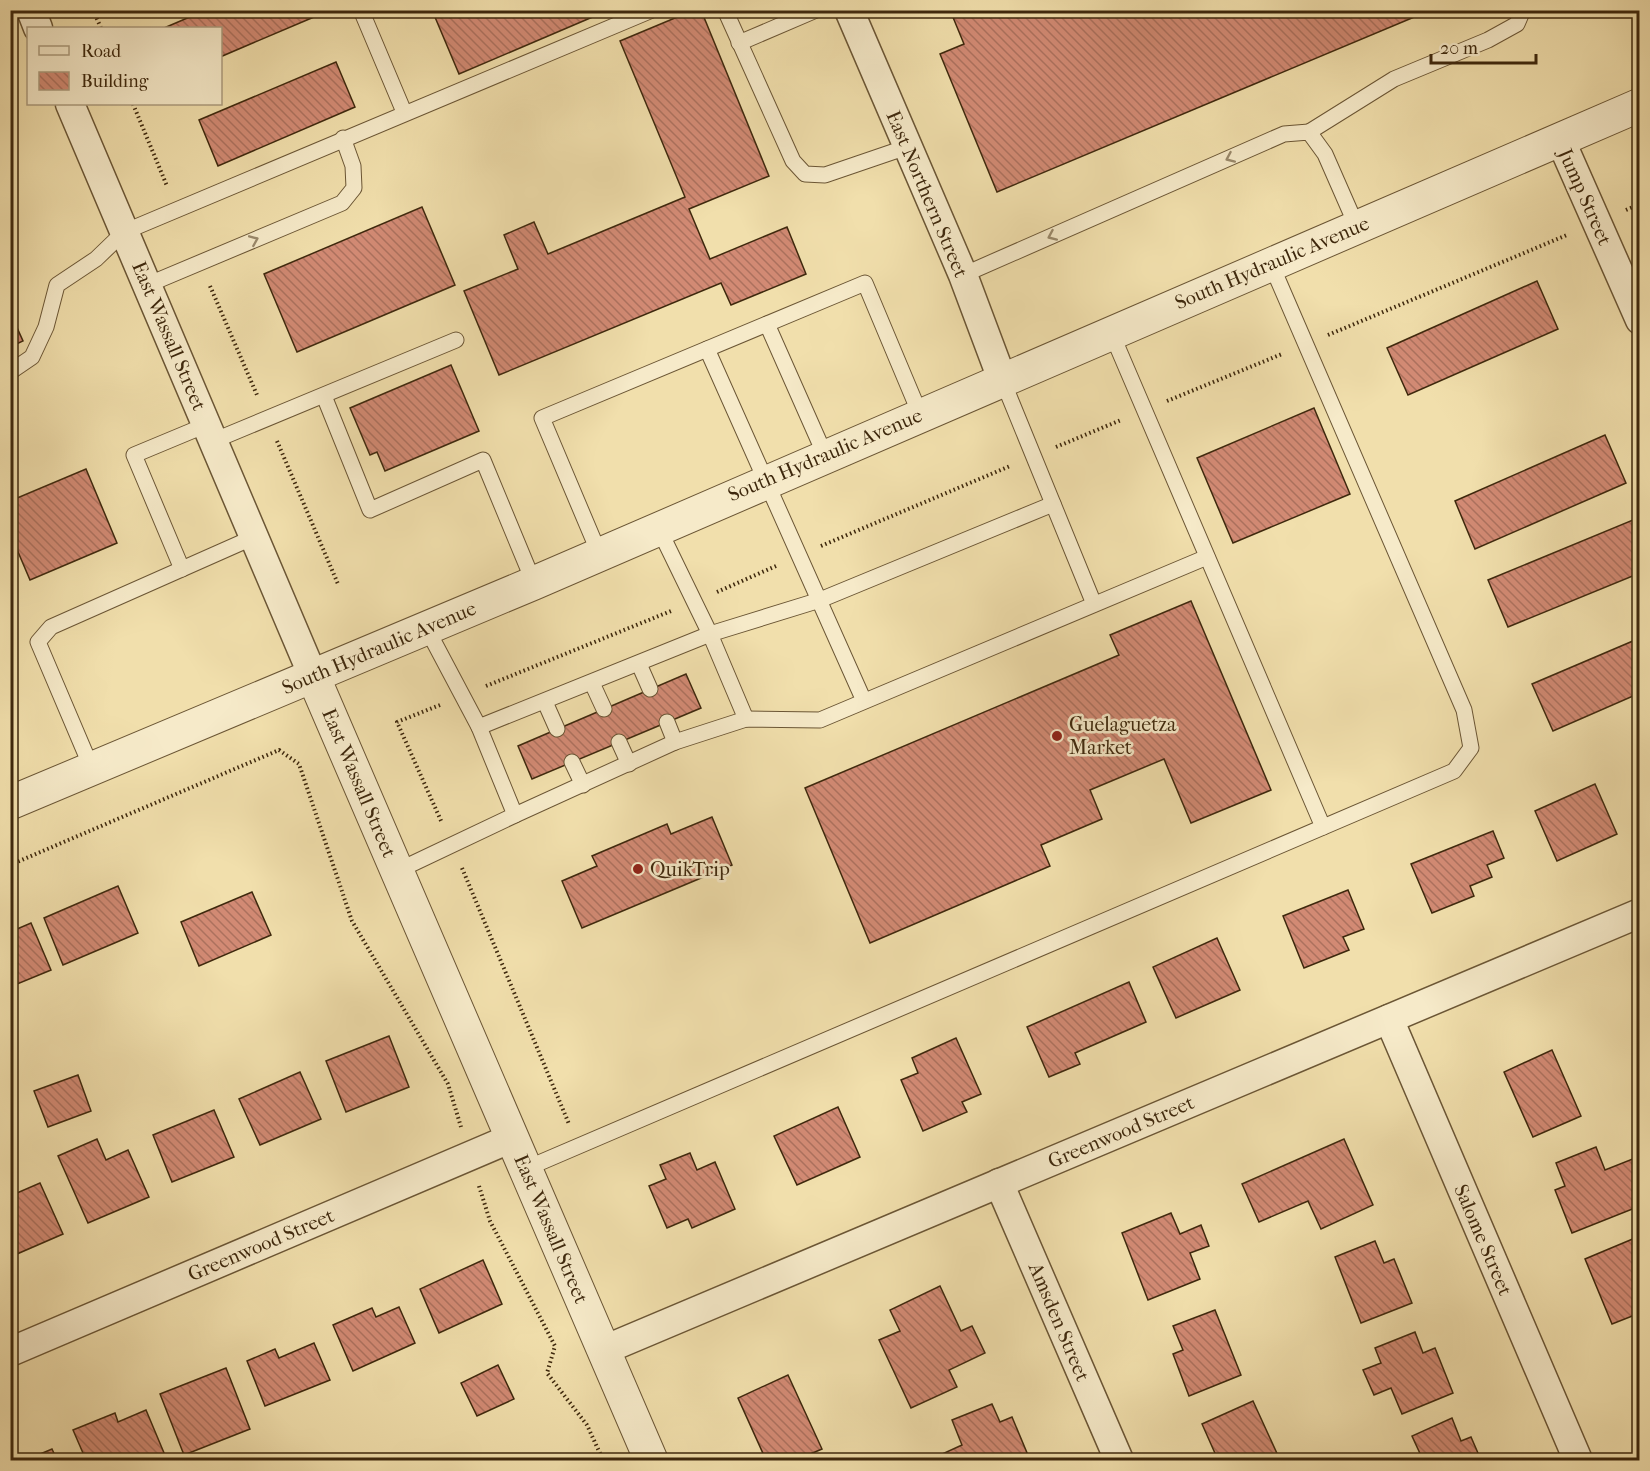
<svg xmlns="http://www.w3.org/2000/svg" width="1650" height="1471" viewBox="0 0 1650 1471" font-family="'IM FELL French Canon',serif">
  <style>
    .building { fill: url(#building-back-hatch); stroke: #3e280d; stroke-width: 1.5 }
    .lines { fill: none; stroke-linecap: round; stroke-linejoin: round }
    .service-casing { stroke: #6b5635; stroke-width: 17 }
    .minor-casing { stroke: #6b5635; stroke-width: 31 }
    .tertiary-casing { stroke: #6b5635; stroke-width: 35 }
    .path { stroke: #3e280d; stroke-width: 4; stroke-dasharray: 1.5 3; stroke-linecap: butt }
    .service { stroke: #f6eac9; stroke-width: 15 }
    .minor { stroke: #f6eac9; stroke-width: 28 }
    .tertiary { stroke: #f6eac9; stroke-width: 33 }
    .oneway { stroke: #9a896b }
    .poi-dot { fill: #8f2418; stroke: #f6eac9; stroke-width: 2 }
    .labels { text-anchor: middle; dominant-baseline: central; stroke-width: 5; stroke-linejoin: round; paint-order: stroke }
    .street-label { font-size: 20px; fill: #3e280d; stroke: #f6eac9 }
    .poi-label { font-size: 20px; fill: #3e280d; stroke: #f6eac9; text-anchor: start }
  </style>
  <defs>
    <pattern id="building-back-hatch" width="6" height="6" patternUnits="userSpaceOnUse" patternTransform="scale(1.5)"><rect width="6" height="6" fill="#d28a74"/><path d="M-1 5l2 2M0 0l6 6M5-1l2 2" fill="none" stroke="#ac715e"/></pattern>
  </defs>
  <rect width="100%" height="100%" fill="#f1dfac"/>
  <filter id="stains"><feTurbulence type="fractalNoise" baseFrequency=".00333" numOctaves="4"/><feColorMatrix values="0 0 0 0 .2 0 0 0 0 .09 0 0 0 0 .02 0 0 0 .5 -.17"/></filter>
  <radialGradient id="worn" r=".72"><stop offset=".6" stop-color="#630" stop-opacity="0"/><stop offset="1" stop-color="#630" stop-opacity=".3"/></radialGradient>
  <!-- building -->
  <g class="building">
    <polygon points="206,10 312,10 314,17 220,57 220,28 164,28"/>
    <polygon points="432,10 609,10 459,74"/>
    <polygon points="694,10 701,10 769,176 689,209 710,259 787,227 806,274 731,305 721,283 499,375 464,291 518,269 504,235 534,222 548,254 685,197 620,41"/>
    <polygon points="950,10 1431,10 997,192 940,54 964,44"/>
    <polygon points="336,62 355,107 218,166 199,120"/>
    <polygon points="422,207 455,285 297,352 264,274"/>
    <polygon points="1537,281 1558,329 1408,395 1387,348"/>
    <polygon points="10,312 23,341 10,347"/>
    <polygon points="451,365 479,431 385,471 377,452 370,455 350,408"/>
    <polygon points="1314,408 1350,494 1233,543 1197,458"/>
    <polygon points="1605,435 1626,483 1475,549 1455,501"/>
    <polygon points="86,469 117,543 30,580 10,533 10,501"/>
    <polygon points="1640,517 1640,573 1508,627 1488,580"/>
    <polygon points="1191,601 1271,790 1191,823 1164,759 1090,790 1102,819 1041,845 1050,866 870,943 805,788 1119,655 1110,635"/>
    <polygon points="1640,638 1640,693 1553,731 1532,684"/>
    <polygon points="686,674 701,708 532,779 518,746"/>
    <polygon points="1595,784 1617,834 1557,861 1535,811"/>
    <polygon points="712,817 732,865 582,928 562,881 597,866 592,856 667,824 671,834"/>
    <polygon points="1493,831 1504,858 1487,865 1492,877 1470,886 1474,896 1432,913 1411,864"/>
    <polygon points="118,886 138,933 63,965 44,918"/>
    <polygon points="1348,890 1364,929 1343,937 1349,950 1304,968 1283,916"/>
    <polygon points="252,892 271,935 199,966 181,922"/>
    <polygon points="31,923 51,970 10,987 10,932"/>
    <polygon points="1217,938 1240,990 1176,1018 1153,967"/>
    <polygon points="1129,982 1146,1022 1075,1053 1080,1064 1049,1077 1027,1027"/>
    <polygon points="389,1036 409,1087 346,1112 326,1061"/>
    <polygon points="956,1038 981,1094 962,1102 967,1112 923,1131 901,1080 918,1073 912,1058"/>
    <polygon points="1552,1050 1581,1116 1533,1137 1504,1072"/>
    <polygon points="300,1072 321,1119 260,1145 239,1099"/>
    <polygon points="78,1075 91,1111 48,1127 34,1091"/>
    <polygon points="838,1107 860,1157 797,1185 774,1136"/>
    <polygon points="214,1110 234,1157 172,1182 153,1135"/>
    <polygon points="97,1139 106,1160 128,1150 149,1197 88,1223 58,1156"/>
    <polygon points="1344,1139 1373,1205 1321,1229 1308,1201 1259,1222 1242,1184"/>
    <polygon points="1596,1147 1605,1170 1640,1156 1640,1206 1572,1233 1555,1190 1565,1186 1556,1163"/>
    <polygon points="690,1153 697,1170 715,1162 735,1209 692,1228 688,1219 667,1228 649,1186 666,1179 660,1165"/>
    <polygon points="40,1183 63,1234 10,1257 10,1196"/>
    <polygon points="1171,1213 1180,1234 1201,1225 1209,1246 1190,1253 1200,1279 1148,1300 1122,1233"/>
    <polygon points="1635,1238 1640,1248 1640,1313 1612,1324 1585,1259"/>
    <polygon points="1375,1241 1384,1263 1394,1259 1412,1303 1361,1323 1335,1257"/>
    <polygon points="483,1260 502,1304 439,1333 420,1289"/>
    <polygon points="940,1286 961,1331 972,1326 985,1353 949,1370 957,1387 911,1408 879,1340 900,1331 890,1310"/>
    <polygon points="399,1307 415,1343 353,1371 333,1325 372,1308 376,1317"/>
    <polygon points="1215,1310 1241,1375 1189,1396 1173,1354 1183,1350 1173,1326"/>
    <polygon points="1415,1332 1423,1353 1435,1348 1453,1393 1402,1414 1391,1388 1374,1395 1363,1370 1381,1363 1375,1348"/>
    <polygon points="1640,1341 1640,1359 1633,1344"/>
    <polygon points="314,1343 330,1380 265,1406 247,1361 275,1349 279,1358"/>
    <polygon points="498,1365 514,1399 477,1416 461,1383"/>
    <polygon points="226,1368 250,1429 184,1455 160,1394"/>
    <polygon points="788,1375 822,1449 796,1460 766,1460 738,1398"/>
    <polygon points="1253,1401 1280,1460 1218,1460 1202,1424"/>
    <polygon points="992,1404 1000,1422 1012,1417 1030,1460 945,1460 942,1454 962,1445 952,1420"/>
    <polygon points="146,1410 167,1460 86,1460 73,1430 115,1413 118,1422"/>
    <polygon points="1452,1418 1461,1441 1471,1437 1481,1460 1423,1460 1412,1436"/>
    <polygon points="52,1449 57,1460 26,1460"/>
  </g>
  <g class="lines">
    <!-- service casing -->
    <g class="service-casing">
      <g id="service">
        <polyline points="361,10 404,112"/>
        <polyline points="725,10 793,161 805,174 825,175 907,147"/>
        <polyline points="739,43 816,10"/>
        <polyline points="1309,132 1394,79 1488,40 1517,24 1523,10"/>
        <polyline points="963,275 1284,134 1309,132 1325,154 1357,227"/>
        <polyline points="147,285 342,203 354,188 353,166 343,138"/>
        <polyline points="767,324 825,455"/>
        <polyline points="1111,332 1323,827"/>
        <polyline points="707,349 864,701"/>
        <polyline points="10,372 32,357 46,327 57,285 96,259 124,232 652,10"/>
        <polyline points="1002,379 1094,604"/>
        <polyline points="324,396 370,510 483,460 534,583"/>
        <polyline points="213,441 456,340"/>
        <polyline points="658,527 710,634 746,719"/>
        <polyline points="599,553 542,418 865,283 920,414"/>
        <polyline points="182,569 134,455 206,425"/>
        <polyline points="426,627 479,727 710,634 820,600 1053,504"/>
        <polyline points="639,664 650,689"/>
        <polyline points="592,683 604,709"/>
        <polyline points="545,702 557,729"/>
        <polyline points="667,722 675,742"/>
        <polyline points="619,742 629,764"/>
        <polyline points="572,762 583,785"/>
        <polyline points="92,769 38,642 51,627 254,537"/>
        <polyline points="515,815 675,742 746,719 820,720 1207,557"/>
        <polyline points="397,871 515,815 479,727"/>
        <polyline points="525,1169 1454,771 1471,748 1464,710 1271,264"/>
      </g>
    </g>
    <!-- minor casing -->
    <g class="minor-casing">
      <g id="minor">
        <polyline points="31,10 38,28"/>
        <polyline points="849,10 963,275 1002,379"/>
        <polyline points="70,104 313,676"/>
        <polyline points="1560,139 1640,320"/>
        <polyline points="1389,1019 1578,1460"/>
        <polyline points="999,1183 1119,1460"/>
        <polyline points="604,1350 1640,913"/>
        <polyline points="10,1352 512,1138"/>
      </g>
    </g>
    <!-- tertiary casing -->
    <g class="tertiary-casing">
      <g id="tertiary">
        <polyline points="313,676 651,1460"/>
        <polyline points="10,803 534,583 1640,105"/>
      </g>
    </g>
    <!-- path -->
    <g class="path">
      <polyline points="93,10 101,28"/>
      <polyline points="133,104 167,186"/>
      <polyline points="1626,210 1640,204"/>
      <polyline points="210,286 257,395"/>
      <polyline points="1328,335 1567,235"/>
      <polyline points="1167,401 1282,354"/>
      <polyline points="277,441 338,584"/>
      <polyline points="1056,447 1121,420"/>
      <polyline points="821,546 1010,466"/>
      <polyline points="717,592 776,566"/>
      <polyline points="486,686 671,611"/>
      <polyline points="440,705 397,722 442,823"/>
      <polyline points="10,865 279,750 299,764 352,921 448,1084 461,1127"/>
      <polyline points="462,868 569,1124"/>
      <polyline points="479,1186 490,1221 555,1346 547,1373 587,1425 603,1460"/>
    </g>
    <!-- service -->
    <use href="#service" class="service"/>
    <!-- minor -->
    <use href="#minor" class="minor"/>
    <!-- tertiary -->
    <use href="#tertiary" class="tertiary"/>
  </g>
  <!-- one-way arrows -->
  <defs><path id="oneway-chevron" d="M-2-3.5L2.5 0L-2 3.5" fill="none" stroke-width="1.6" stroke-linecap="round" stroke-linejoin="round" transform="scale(1.5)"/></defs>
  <g class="oneway">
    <use href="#oneway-chevron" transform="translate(1230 158) rotate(156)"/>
    <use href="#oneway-chevron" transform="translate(1052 236) rotate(156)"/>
    <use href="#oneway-chevron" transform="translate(254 240) rotate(-23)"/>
  </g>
  <!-- markers -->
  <g class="poi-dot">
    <circle cx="1057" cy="736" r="6"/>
    <circle cx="638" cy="869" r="6"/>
  </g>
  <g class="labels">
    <!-- street labels -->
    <g class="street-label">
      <text transform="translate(927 194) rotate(67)">East Northern Street</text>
      <text transform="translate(1585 197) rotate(66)">Jump Street</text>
      <text transform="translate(1272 263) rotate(-23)">South Hydraulic Avenue</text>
      <text transform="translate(169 336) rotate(67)">East Wassall Street</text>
      <text transform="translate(825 455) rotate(-23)">South Hydraulic Avenue</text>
      <text transform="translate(379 648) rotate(-23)">South Hydraulic Avenue</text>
      <text transform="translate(359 783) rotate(67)">East Wassall Street</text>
      <text transform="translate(1121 1132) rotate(-23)">Greenwood Street</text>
      <text transform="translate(551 1229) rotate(67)">East Wassall Street</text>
      <text transform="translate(1483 1240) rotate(67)">Salome Street</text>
      <text transform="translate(261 1245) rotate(-23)">Greenwood Street</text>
      <text transform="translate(1059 1322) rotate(67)">Amsden Street</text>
    </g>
    <!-- poi labels -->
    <g class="poi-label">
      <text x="1069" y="724">Guelaguetza<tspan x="1069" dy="23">Market</tspan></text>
      <text x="650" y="869">QuikTrip</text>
    </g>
  </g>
  <!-- margin -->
  <rect width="1650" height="1471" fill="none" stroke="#f1dfac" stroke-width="36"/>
  <rect x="12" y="12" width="1626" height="1447" fill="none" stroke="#3e280d" stroke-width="3"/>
  <rect x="18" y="18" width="1614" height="1435" fill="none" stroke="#3e280d" stroke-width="1.5"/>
  <!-- legend -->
  <rect x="27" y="27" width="195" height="78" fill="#f6eac9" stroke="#ac9c7e" stroke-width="1.5"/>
  <rect x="39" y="46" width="30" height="9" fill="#f6eac9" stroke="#ac9c7e" stroke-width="1.5"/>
  <text x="81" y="57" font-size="18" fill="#3e280d">Road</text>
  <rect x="39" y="72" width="30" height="18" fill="url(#building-back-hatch)" stroke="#ac9c7e" stroke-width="1.5"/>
  <text x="81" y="87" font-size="18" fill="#3e280d">Building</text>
  <!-- scale -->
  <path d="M1431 54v9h105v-9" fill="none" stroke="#3e280d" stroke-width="3"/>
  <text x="1440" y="54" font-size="18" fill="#3e280d" stroke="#f6eac9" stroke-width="4.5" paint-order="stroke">20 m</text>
  <rect width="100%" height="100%" filter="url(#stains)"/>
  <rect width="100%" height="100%" fill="url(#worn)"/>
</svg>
